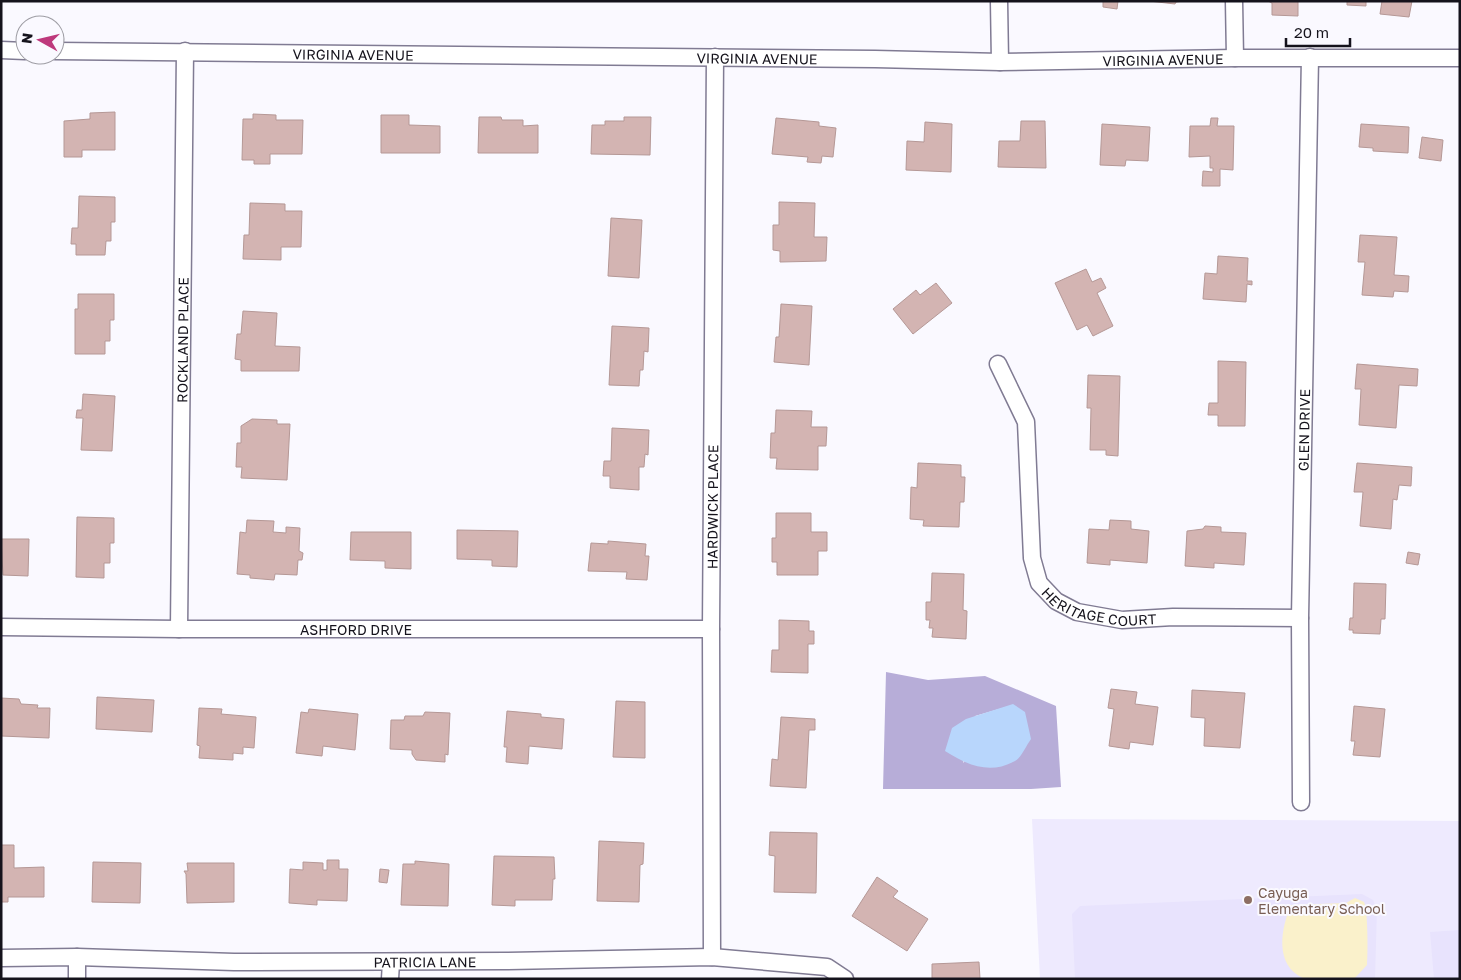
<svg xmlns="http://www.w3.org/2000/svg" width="1461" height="980" viewBox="0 0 1461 980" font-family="'Golos Text',sans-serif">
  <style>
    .built { fill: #eeeafe }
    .green { fill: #e8e3fd }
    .forest { fill: #b7add8; fill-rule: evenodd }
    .sand { fill: #faf1cb }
    .water { fill: #b8d6fc }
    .building { fill: #d3b4b2; stroke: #b59896 }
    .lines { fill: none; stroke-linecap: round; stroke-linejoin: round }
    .minor-casing { stroke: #807b93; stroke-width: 19 }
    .minor { stroke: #fff; stroke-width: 16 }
    .education-dot { fill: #8d6e63; stroke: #faf9ff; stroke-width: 2 }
    .labels { text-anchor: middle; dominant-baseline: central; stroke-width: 4; stroke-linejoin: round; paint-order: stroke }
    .street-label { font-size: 14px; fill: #15131c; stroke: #faf9ff }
    .education-label { font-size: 14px; fill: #785e54; stroke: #faf9ff; text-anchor: start }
  </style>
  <rect width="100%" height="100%" fill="#faf9ff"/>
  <!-- built -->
  <polygon class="built" points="1032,819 1460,821 1460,979 1040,979"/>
  <!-- green -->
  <g class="green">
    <polygon points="1362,894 1373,900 1377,909 1375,979 1075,979 1072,914 1080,906"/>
    <polygon points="1460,930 1460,979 1434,979 1430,932"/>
  </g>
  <!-- forest -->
  <path class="forest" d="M886 672 928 680 985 676 1056 706 1061 787 1031 789H883ZM1013 705 963 763 975 716Z"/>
  <!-- sand -->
  <path class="sand" d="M1355 898 1364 902C1368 910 1368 954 1367 965L1354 979C1342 979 1312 980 1303 978 1274 965 1281 928 1291 905L1346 903Z"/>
  <!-- water -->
  <path class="water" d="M1013 704 1025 712 1031 739C1026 746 1021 758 1015 761 990 775 967 765 945 751L952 728 966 719Z"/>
  <!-- building -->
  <g class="building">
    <polygon points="1103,1 1118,1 1117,9 1103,7"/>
    <polygon points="1149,1 1184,1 1176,2 1175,4"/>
    <polygon points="1268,1 1298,1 1298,16 1272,15 1272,3"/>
    <polygon points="1347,1 1366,1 1366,6 1347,5"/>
    <polygon points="1382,1 1412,1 1409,17 1380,14"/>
    <polygon points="115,112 115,150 82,150 82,157 64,157 64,121 90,119 90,113"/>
    <polygon points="253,114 276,115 276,120 303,120 302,154 270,154 270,164 254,164 254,160 242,160 243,119 253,119"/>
    <polygon points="381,115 409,115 409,125 440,126 440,153 381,153"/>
    <polygon points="479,117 501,117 502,120 523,120 523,126 538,125 538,153 478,153"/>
    <polygon points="624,117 651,117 650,155 591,154 592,125 605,125 605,121 624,121"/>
    <polygon points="776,118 819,122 819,126 836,128 833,157 822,156 821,163 807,162 808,157 772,154"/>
    <polygon points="1211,118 1218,118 1217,126 1234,126 1233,170 1220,169 1220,186 1202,186 1203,171 1213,172 1213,168 1210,168 1210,156 1189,157 1190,126 1210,126"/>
    <polygon points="1021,121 1045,121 1046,168 998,167 999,141 1020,141"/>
    <polygon points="925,122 952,124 951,172 906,170 907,141 924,142"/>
    <polygon points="1102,124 1150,127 1148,161 1126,160 1125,166 1100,165"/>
    <polygon points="1361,124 1409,127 1408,153 1373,151 1373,148 1359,147"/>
    <polygon points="1422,137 1443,140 1441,161 1419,158"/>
    <polygon points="79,196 115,197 115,222 111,222 111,241 106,241 105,255 76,255 76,244 71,244 72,228 78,228"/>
    <polygon points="779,202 815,203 814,237 827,237 826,261 780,262 780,251 773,250 773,225 779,225"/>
    <polygon points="250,203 285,204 285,211 302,211 301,247 281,247 281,260 243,259 244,235 249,235"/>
    <polygon points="611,218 642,220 639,278 608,276"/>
    <polygon points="1360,235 1397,237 1394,275 1409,276 1408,292 1394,291 1393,297 1362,295 1365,262 1358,262"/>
    <polygon points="1218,256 1248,258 1247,281 1252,281 1252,285 1247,284 1246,302 1203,299 1205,273 1217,274"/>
    <polygon points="1086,269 1092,282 1101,278 1106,288 1097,293 1113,326 1093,336 1087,325 1077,330 1055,283"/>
    <polygon points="936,283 952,303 913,334 893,309 916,290 920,295"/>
    <polygon points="78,294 114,294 114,320 110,320 110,341 105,341 105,354 75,354 75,309 78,309"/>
    <polygon points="781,304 812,306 809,365 774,362 776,337 779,337"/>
    <polygon points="243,311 277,313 275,346 300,347 299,371 241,371 241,360 235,359 237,334 241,334"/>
    <polygon points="612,326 649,328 648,352 644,351 643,370 640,370 639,386 609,385"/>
    <polygon points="1218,361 1246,362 1245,426 1218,426 1218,415 1208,415 1209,403 1218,403"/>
    <polygon points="1357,364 1418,369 1417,386 1399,385 1396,428 1359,425 1361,389 1355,389"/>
    <polygon points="1088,375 1120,376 1118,456 1106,455 1106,450 1090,450 1091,408 1087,408"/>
    <polygon points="83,394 115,396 112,451 81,450 83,418 76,418 77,410 82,410"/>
    <polygon points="776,410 812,411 811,427 827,427 826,446 818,446 818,470 776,469 777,458 770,458 771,433 775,433"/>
    <polygon points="252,419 277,420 277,424 290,424 287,480 241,478 242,467 236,467 237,443 241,443 241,426"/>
    <polygon points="612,428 649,430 648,455 645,454 644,467 639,467 639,490 610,488 610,476 603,476 604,461 611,461"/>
    <polygon points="918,463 961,465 961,477 965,477 964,502 960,502 959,527 923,526 924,520 910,519 911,487 917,488"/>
    <polygon points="1357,463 1412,467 1411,486 1399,485 1397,500 1393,499 1391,529 1360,526 1363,492 1354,492"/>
    <polygon points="776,513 811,513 811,532 827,532 827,551 818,551 818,575 777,575 777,562 772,562 772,538 776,538"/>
    <polygon points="77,517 114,518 114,543 110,543 110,563 104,563 104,578 76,577"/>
    <polygon points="247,520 274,521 273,532 286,533 286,527 300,528 299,551 303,553 302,560 298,560 297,575 275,574 274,580 250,578 250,575 237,574 240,532 246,533"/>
    <polygon points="1110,520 1131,521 1131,529 1149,531 1147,563 1110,560 1110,565 1087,563 1089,529 1109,530"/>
    <polygon points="1205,526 1221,527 1221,532 1246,533 1244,565 1214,563 1214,568 1185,566 1187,531 1203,529"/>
    <polygon points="457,530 518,531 517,567 492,566 492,560 457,559"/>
    <polygon points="351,532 411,532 411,569 385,568 385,561 350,560"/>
    <polygon points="1,539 29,539 28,576 3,575"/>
    <polygon points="608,541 646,544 645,556 649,556 647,580 626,579 627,572 588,571 591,543 608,544"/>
    <polygon points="1408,552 1420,554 1418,565 1406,563"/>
    <polygon points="932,573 964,574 963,610 967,611 966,639 932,637 933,628 929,628 930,620 926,620 926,602 931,602"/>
    <polygon points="1354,583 1386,584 1385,619 1381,619 1380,634 1353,633 1353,630 1349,630 1350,618 1353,618"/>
    <polygon points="779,620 809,621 809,631 814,631 814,644 808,644 808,673 771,672 772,650 779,650"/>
    <polygon points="1111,689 1137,692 1135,704 1158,707 1153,745 1130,742 1129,749 1109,746 1114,709 1108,708"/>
    <polygon points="1192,690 1245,693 1240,748 1204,746 1205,718 1191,717"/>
    <polygon points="97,697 154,700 152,732 96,729"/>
    <polygon points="1,698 19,699 21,704 38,705 37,708 50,708 49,738 1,736"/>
    <polygon points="616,701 645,702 645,758 613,757"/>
    <polygon points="1354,706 1385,709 1380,757 1353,755 1355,741 1351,741"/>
    <polygon points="199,708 222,709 221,714 256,717 254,748 243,747 243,754 233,753 233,760 199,758 200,746 197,745"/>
    <polygon points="309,709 358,714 355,750 323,746 322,756 296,753 301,712 308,713"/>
    <polygon points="507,711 541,714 541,717 564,719 562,749 529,746 528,764 506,762 507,747 504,747"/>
    <polygon points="425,712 450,713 448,755 445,754 445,762 416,760 412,754 412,750 390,749 391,720 404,720 405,716 423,716"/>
    <polygon points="781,717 815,719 815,730 809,730 806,788 770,786 772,759 778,760"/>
    <polygon points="770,832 817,833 816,893 774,892 775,856 769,855"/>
    <polygon points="599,841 644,843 643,864 640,865 639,902 597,901"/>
    <polygon points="1,845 14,845 14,868 44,867 44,897 8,897 8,902 1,902"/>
    <polygon points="494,856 554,857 555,879 553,879 552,900 515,900 515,906 492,905"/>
    <polygon points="327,860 339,860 339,869 348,869 347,901 317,900 317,905 289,903 290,869 303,870 303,862 323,863 323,870 327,870"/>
    <polygon points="415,861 449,864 448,906 401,905 403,864 415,864"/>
    <polygon points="93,862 141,863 140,903 92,902"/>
    <polygon points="187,863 234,863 234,902 187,903 186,874 184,871 188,871"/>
    <polygon points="380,869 389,870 387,883 379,882"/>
    <polygon points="877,877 898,891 893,897 928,919 907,951 852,916"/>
    <polygon points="979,962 980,979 932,979 932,964"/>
  </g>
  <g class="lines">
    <!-- minor casing -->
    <g class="minor-casing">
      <g id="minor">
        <polyline points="999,1 1000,62"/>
        <polyline points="1234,1 1235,58"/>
        <polyline points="1,50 25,51"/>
        <path id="s1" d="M55 51 875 59 1000 62 1235 58H1460"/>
        <path id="s2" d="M998 364 1026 422 1032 558 1039 583 1056 601 1077 612 1122 620 1173 617 1300 618"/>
        <path id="s3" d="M1 627 179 629H711"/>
        <path id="s4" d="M179 629 185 51"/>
        <path id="s5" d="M1301 802 1300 618 1310 57"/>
        <path id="s6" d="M712 957 711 629 715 57"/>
        <path id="s7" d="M1 958 77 957 234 962 507 961 712 957 827 967 845 979"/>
        <polyline points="77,979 77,957"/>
        <polyline points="390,979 391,962"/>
      </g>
    </g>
    <!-- minor -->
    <use href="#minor" class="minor"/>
  </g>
  <!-- markers -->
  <circle class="education-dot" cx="1248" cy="900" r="5"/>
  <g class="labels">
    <!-- street labels -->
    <g class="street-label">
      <text stroke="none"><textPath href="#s1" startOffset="298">VIRGINIA AVENUE</textPath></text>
      <text stroke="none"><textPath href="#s1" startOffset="702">VIRGINIA AVENUE</textPath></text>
      <text stroke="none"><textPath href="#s1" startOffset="1108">VIRGINIA AVENUE</textPath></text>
      <text stroke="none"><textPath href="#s4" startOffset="289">ROCKLAND PLACE</textPath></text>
      <text stroke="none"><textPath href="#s5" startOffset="372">GLEN DRIVE</textPath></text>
      <text stroke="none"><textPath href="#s6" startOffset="450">HARDWICK PLACE</textPath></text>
      <text stroke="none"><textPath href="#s2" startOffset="295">HERITAGE COURT</textPath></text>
      <text stroke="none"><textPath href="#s3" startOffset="355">ASHFORD DRIVE</textPath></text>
      <text stroke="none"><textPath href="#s7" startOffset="424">PATRICIA LANE</textPath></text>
    </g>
    <!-- education labels -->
    <g class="education-label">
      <text x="1258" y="892">Cayuga<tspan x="1258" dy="16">Elementary School</tspan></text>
    </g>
  </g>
  <!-- border -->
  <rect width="1461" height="980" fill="none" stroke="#15131c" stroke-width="5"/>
  <!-- north arrow -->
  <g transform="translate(40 40) rotate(278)"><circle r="24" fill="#faf9ff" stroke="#9e9da4"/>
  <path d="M0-4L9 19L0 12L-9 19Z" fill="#be397c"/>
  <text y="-8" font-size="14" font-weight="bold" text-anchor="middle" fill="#15131c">N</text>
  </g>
  <!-- scale -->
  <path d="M1286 38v8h64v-8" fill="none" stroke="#15131c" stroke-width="2.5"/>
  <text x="1294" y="38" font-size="15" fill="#15131c" stroke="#faf9ff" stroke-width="4" paint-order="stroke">20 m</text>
</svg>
